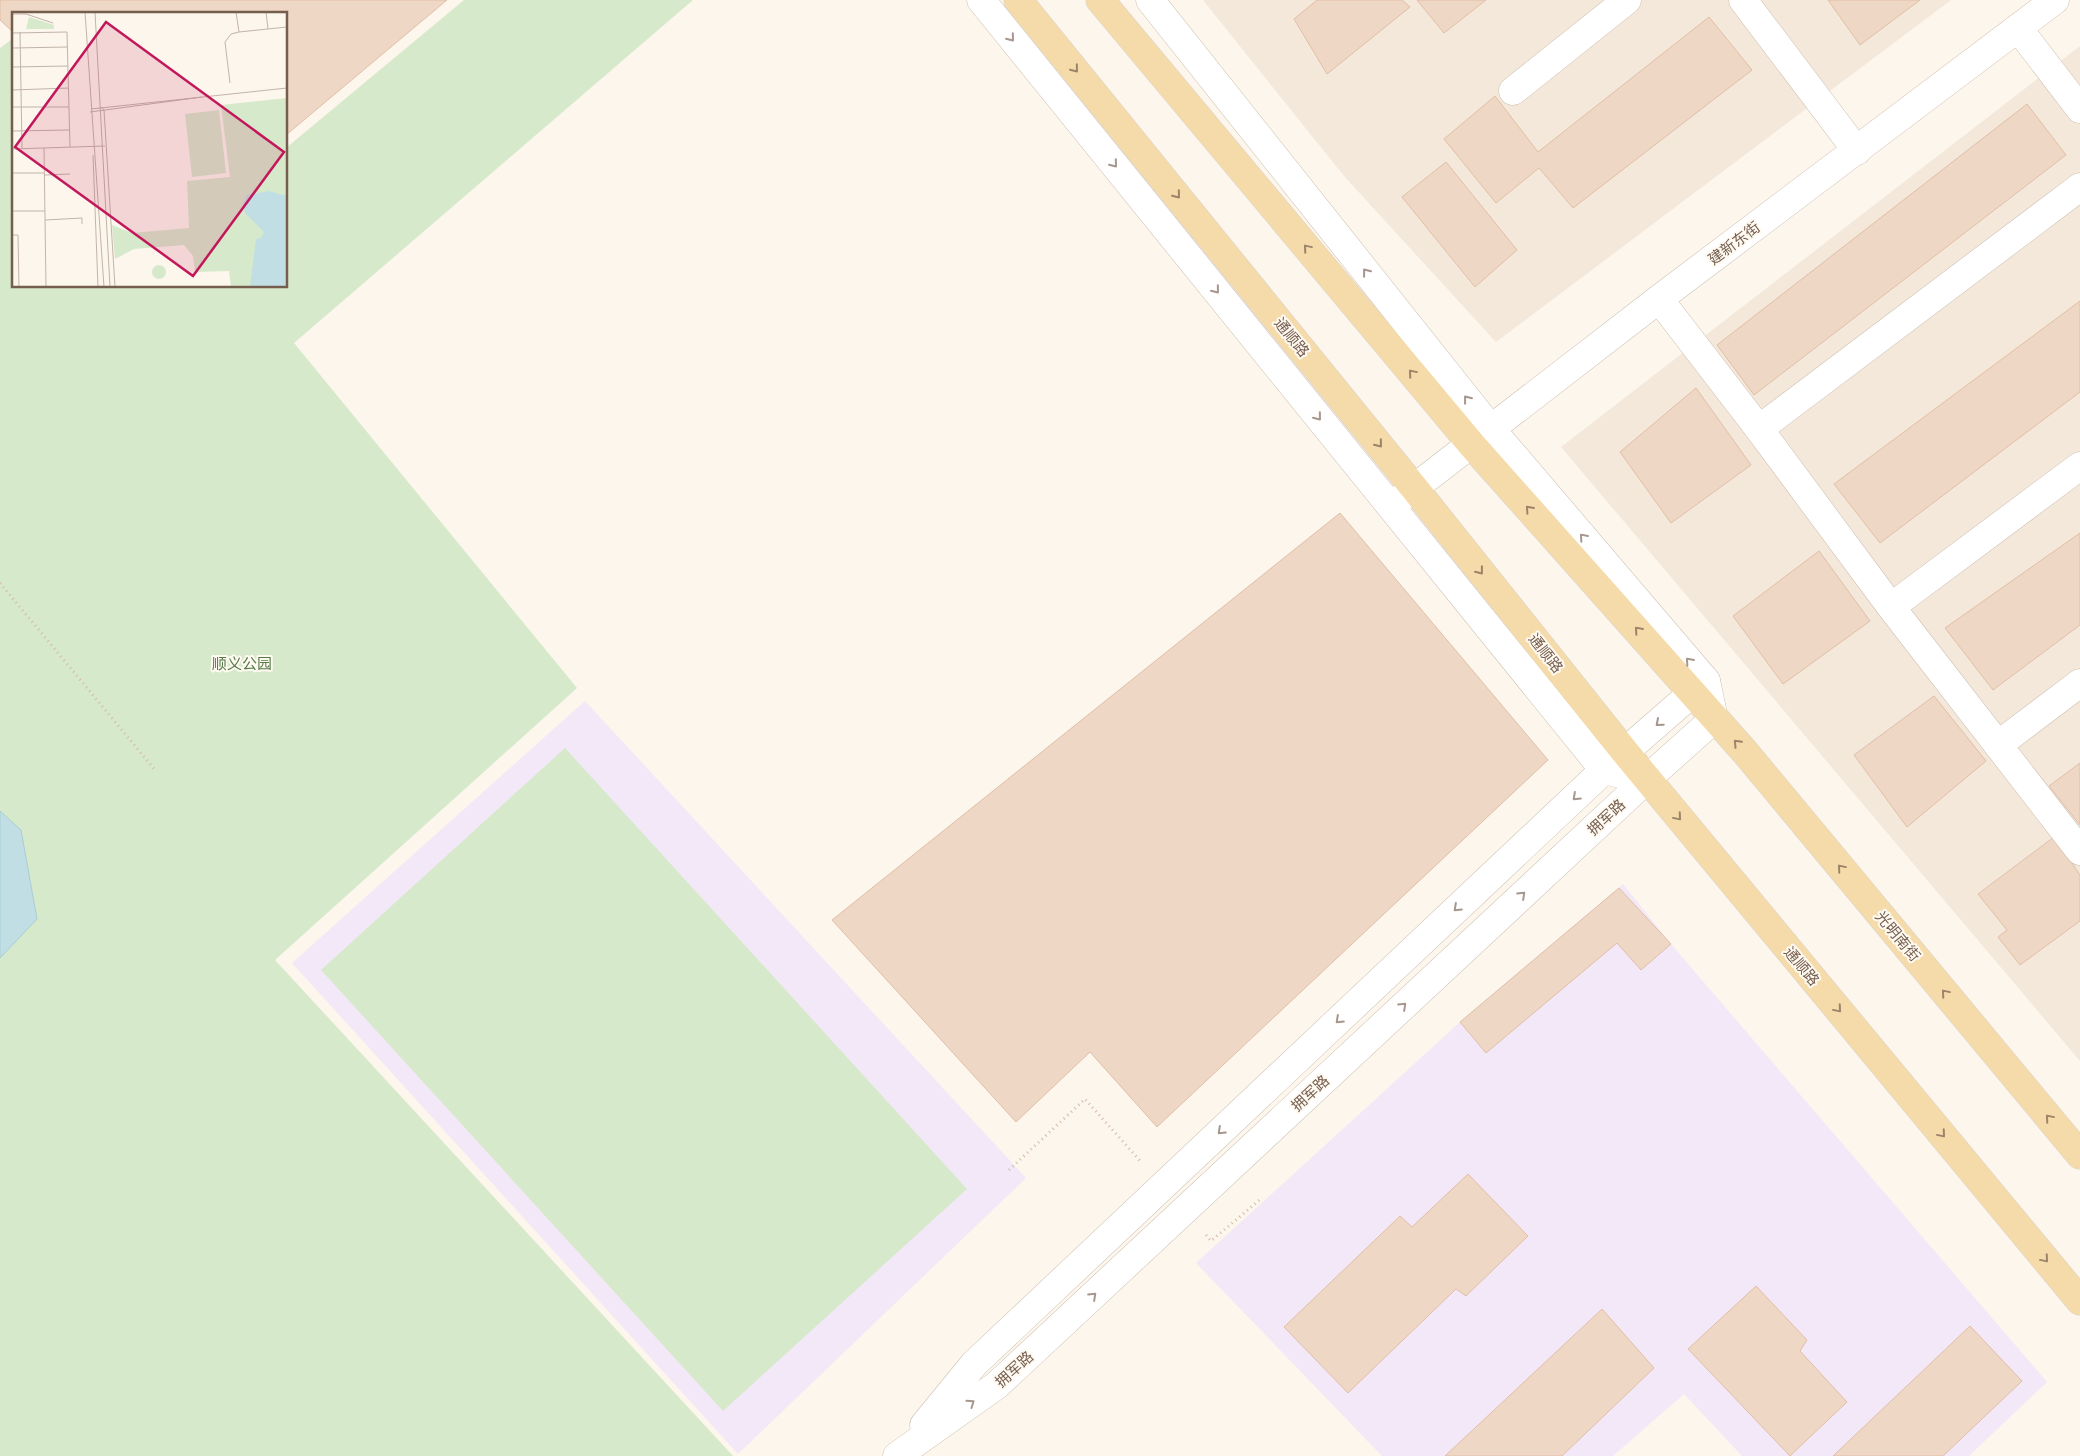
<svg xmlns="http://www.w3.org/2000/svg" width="2080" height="1456" viewBox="0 0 2080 1456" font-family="'IBM Plex Sans','Noto Sans SC',sans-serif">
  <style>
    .residential { fill: #f3e8da }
    .education { fill: #f3e8f8 }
    .green { fill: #d6e9ca }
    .water { fill: #c1dee5; stroke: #a8cdd6 }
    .building { fill: #efd7c5; stroke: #e1bea6 }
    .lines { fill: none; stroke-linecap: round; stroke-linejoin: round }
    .minor-casing { stroke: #cebfb1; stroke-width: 29 }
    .major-casing { stroke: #d9d2ce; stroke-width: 29 }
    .path { stroke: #d5baa8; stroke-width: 3; stroke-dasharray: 1 4; stroke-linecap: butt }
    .minor { stroke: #fff; stroke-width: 28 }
    .major { stroke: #f5dbaa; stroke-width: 28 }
    .oneway { stroke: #a6968d }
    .oneway2 { stroke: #9c846a }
    .labels { text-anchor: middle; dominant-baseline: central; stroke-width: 4; stroke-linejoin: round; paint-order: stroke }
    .street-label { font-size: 15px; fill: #765e4f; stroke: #fefaf2 }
    .park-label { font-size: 15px; fill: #557a48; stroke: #fefaf2 }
    .inset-road { fill: none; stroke: #c2b4a8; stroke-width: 1 }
    .view { fill: #c2185b; fill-opacity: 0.15; stroke: #c2185b; stroke-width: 2.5 }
    .inset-edge { fill: none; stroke: #765e4f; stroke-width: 2.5 }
  </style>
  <rect width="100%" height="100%" fill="#fcf6ec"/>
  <!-- residential -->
  <g class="residential">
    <polygon points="1203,0 1951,0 1496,342 1344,176"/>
    <polygon points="2080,46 2080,1061 1561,447"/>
  </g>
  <!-- education -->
  <g class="education">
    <polygon points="585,701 1026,1178 738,1454 292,963"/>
    <polygon points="1623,884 1671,944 2047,1382 1969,1456 1742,1456 1684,1394 1613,1456 1382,1456 1196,1263 1460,1022"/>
  </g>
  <!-- green -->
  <g class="green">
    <polygon points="464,0 693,0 294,343 577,688 275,960 733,1456 0,1456 0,48 12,39 14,40 14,286 286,286 286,148"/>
    <polygon points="565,748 967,1189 723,1411 321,970"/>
  </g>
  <!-- water -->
  <polygon class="water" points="0,811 21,830 37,919 0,958"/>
  <!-- building -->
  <g class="building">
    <polygon points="0,0 447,0 286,135 286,14 14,14 14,33 0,20"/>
    <polygon points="1317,0 1402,0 1410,7 1327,74 1294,19"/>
    <polygon points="1417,0 1486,0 1444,33"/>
    <polygon points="1828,0 1920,0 1860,45"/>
    <polygon points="1709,17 1752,70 1573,208 1539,168 1496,203 1444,139 1495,96 1538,152"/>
    <polygon points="2027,104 2066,155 1754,395 1717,345"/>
    <polygon points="1446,162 1517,250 1475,287 1402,197"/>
    <polygon points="2080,301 2080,392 1880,543 1834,484"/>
    <polygon points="1696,388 1751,465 1671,523 1620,452"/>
    <polygon points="1340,513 1548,760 1157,1127 1090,1052 1016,1122 832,920"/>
    <polygon points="2080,533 2080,625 1993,690 1945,628"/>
    <polygon points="1819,551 1870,621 1783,684 1733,616"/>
    <polygon points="1934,696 1986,761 1907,827 1854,755"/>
    <polygon points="2080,763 2080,825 2049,786"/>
    <polygon points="2054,837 2080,875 2080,921 2020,965 1998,937 2007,930 1978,894"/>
    <polygon points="1619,888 1671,944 1641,970 1617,943 1486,1053 1460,1022"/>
    <polygon points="1468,1174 1528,1236 1466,1296 1456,1289 1348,1393 1284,1327 1400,1216 1412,1227"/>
    <polygon points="1756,1286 1807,1340 1800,1351 1847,1402 1790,1456 1688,1349"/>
    <polygon points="1602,1309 1654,1368 1562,1456 1445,1456"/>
    <polygon points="1970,1326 2022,1381 1943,1456 1833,1456"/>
  </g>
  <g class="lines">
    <!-- minor casing -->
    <g class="minor-casing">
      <g id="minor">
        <polyline points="981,0 1604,770 1621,774"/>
        <polyline points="1743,0 1857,151"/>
        <polyline points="2018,28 2080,109"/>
        <polyline points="1513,91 1627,0"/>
        <polyline points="1659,299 1759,429 1891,607 2080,851"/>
        <polyline points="1759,429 2080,187"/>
        <polyline points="1396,502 1659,299 2055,0"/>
        <polyline points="1891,607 2080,466"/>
        <polyline points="1998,745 2080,683"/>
        <polyline points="924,1425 974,1364 1604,770 1706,681"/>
        <polyline points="897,1456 997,1385 1647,779 1714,719 1706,681 1491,429 1150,0"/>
      </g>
    </g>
    <!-- major casing -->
    <g class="major-casing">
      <g id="major">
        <polyline points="1018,0 1415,489 1625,752 2080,1301"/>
        <polyline points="1100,0 1472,445 1745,752 2080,1155"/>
      </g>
    </g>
    <!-- path -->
    <g class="path">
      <polyline points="0,583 155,770"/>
      <polyline points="1009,1170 1085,1099 1142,1163"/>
      <polyline points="1206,1235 1211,1241 1262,1198"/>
    </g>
    <!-- minor -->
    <use href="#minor" class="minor"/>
    <!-- major -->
    <use href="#major" class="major"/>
  </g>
  <!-- one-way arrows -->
  <defs><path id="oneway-chevron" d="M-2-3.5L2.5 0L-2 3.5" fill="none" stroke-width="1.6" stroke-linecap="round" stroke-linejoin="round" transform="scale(1.25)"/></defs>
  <g class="oneway">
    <use href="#oneway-chevron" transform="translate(1011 38) rotate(51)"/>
    <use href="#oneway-chevron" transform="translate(1114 164) rotate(51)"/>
    <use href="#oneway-chevron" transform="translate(1366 272) rotate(-128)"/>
    <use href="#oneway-chevron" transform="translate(1216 290) rotate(51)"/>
    <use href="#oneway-chevron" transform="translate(1467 399) rotate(-128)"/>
    <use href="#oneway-chevron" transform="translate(1318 417) rotate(51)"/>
    <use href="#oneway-chevron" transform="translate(1583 537) rotate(-131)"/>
    <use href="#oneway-chevron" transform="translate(1689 661) rotate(-131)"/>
    <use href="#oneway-chevron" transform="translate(1659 723) rotate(139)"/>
    <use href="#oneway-chevron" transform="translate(1576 797) rotate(137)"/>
    <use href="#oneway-chevron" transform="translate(1522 895) rotate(-43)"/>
    <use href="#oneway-chevron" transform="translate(1457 908) rotate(137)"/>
    <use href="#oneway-chevron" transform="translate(1403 1006) rotate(-43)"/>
    <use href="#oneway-chevron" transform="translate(1339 1020) rotate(137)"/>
    <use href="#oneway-chevron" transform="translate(1221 1131) rotate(137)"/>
    <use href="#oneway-chevron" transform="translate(1093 1296) rotate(-43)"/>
    <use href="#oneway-chevron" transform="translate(971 1403) rotate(-35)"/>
  </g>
  <g class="oneway2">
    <use href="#oneway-chevron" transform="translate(1075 69) rotate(51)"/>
    <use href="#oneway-chevron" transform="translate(1177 195) rotate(51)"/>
    <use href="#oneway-chevron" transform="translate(1307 248) rotate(-130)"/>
    <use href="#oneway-chevron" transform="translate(1412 373) rotate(-130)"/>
    <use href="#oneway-chevron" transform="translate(1379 444) rotate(51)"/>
    <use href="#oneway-chevron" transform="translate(1529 509) rotate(-132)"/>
    <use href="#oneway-chevron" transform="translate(1480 571) rotate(52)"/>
    <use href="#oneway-chevron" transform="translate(1638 630) rotate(-131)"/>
    <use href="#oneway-chevron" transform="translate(1737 743) rotate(-133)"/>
    <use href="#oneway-chevron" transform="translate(1678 817) rotate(50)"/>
    <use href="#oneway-chevron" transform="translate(1841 868) rotate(-130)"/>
    <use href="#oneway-chevron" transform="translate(1945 993) rotate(-130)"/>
    <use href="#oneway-chevron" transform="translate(1838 1009) rotate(50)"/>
    <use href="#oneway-chevron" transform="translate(2049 1118) rotate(-130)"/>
    <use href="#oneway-chevron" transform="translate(1942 1134) rotate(50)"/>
    <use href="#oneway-chevron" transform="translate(2045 1259) rotate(50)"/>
  </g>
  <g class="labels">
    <!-- street labels -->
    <g class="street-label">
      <text transform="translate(1734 243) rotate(-37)">建新东街</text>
      <text transform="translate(1292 337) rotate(51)">通顺路</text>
      <text transform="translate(1546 653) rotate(52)">通顺路</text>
      <text transform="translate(1606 817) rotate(-43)">拥军路</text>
      <text transform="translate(1898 936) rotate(50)">光明南街</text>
      <text transform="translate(1802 966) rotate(50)">通顺路</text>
      <text transform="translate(1310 1093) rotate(-43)">拥军路</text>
      <text transform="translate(1014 1369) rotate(-42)">拥军路</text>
    </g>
    <!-- park labels -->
    <g class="park-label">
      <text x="242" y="663">顺义公园</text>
    </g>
  </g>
  <!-- overview -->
  <g transform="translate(12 12)">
    <rect width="275" height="275" fill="#fcf6ec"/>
    <path d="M17 5 42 13V17H14ZM275 86V275H219L217 259 183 260 181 244 172 233 122 237 103 247 100 213 120 221 177 216 175 169 218 165 209 93ZM207 98 214 161 180 165 173 102ZM140 260a7 7 0 1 1 14 0a7 7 0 1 1-14 0Z" fill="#d6e9ca"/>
    <path d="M257 179 275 184V275H238L244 227 249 226 252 220 233 201 231 192 235 183Z" fill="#c1dee5"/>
    <path class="inset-road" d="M73 0 92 275M83 0 98 275M224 0 227 20 275 15M254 0 256 17M0 2H14L41 11M8 20 10 136M0 21 55 20 58 135M0 36 56 35M0 55 56 54M218 71 213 30 219 22 227 20M0 78 57 76M0 95H57M89 95 92 98 103 275M79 97 275 76M78 100 190 85M0 119 57 118M32 136 34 275M0 137 93 134M81 143 86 275M0 161H32M32 163 58 162M0 199H33M33 208 70 206V212M0 223H6L7 275"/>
    <path class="view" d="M94 10 272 140 181 264 3 135Z"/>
    <rect width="275" height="275" class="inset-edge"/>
  </g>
</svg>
